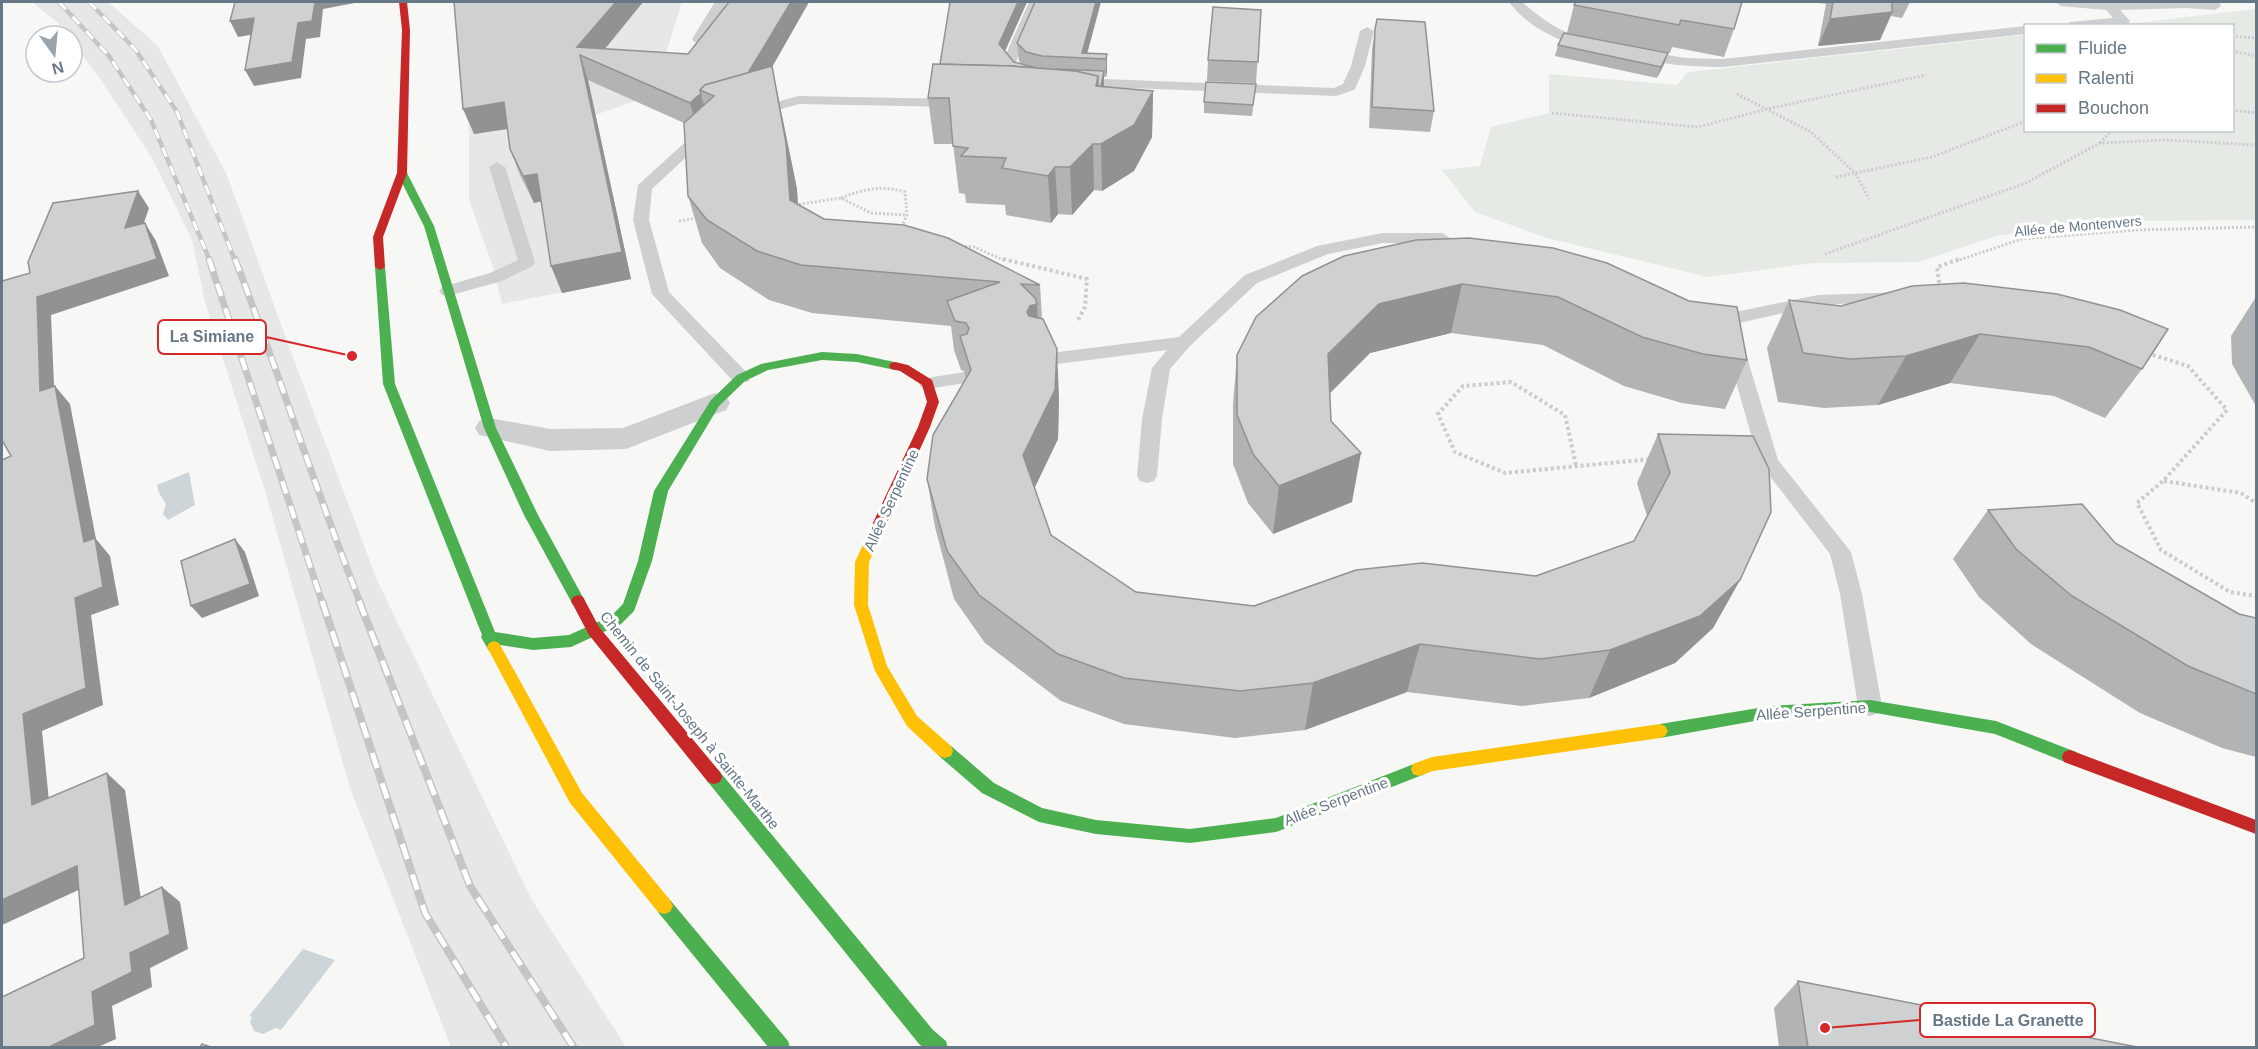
<svg xmlns="http://www.w3.org/2000/svg" width="2258" height="1049" viewBox="0 0 2258 1049" font-family="Arial,sans-serif">
  <style>
    .built { fill: #e6e7e7 }
    .green { fill: #e6eae4 }
    .water { fill: #ced5d9 }
    .lines { fill: none; stroke-linecap: round; stroke-linejoin: round }
    .path-far1 { stroke: #ccc; stroke-width: 3; stroke-dasharray: 2 2; stroke-linecap: butt }
    .path { stroke: #ccc; stroke-width: 4; stroke-dasharray: 3 3; stroke-linecap: butt }
    .lane { fill: #cdcfd0; fill-rule: evenodd }
    .street { fill: #cdcfd0; fill-rule: evenodd }
    .fast { fill: #4caf50; fill-rule: evenodd }
    .slow { fill: #ffc107; fill-rule: evenodd }
    .jam { fill: #c62828; fill-rule: evenodd }
    .rail-far2-casing { stroke: #c3c5c6; stroke-width: 4.5 }
    .rail-far1-casing { stroke: #c3c5c6; stroke-width: 7 }
    .rail-casing { stroke: #c3c5c6; stroke-width: 8 }
    .rail-far2 { stroke: #fff; stroke-width: 3; stroke-dasharray: 10; stroke-linecap: butt }
    .rail-far1 { stroke: #fff; stroke-width: 4.5; stroke-dasharray: 13; stroke-linecap: butt }
    .rail { stroke: #fff; stroke-width: 5; stroke-dasharray: 16; stroke-linecap: butt }
    .wall { fill: #b2b3b4 }
    .shaded-wall { fill: #919292 }
    .building { fill: #cfd0d1; stroke: #919292; stroke-width: 1.5 }
    .labels { text-anchor: middle; dominant-baseline: central; stroke-width: 6; stroke-linejoin: round; paint-order: stroke }
    .far-street-label { font-size: 14px; fill: #677786; stroke: #fff }
    .street-label { font-size: 15px; fill: #677786; stroke: #fff }
    .leader { fill: none; stroke: #d62828; stroke-width: 2 }
    .callout-dot { fill: #d62828; stroke: #fff; stroke-width: 2 }
    .callout { fill: #fff; stroke: #d62828; stroke-width: 2 }
    .callout-label { font-size: 16px; text-anchor: middle; font-weight: bold; fill: #677786 }
  </style>
  <rect width="100%" height="100%" fill="#f7f7f6"/>
  <!-- built -->
  <g class="built">
    <polygon points="32,2 108,2 158,46 227,175 288,344 377,580 532,900 626,1047 451,1047 350,788 265,491 205,302 192,240 152,158 103,83 72,41 72,36 68,36 58,23"/>
    <polygon points="462,2 682,2 659,76 635,101 564,126 558,169 605,160 631,279 502,304 492,264 469,200 469,135"/>
  </g>
  <!-- green -->
  <polygon class="green" points="2256,9 2256,220 2123,221 1996,236 1919,262 1814,263 1708,277 1547,238 1475,212 1442,170 1480,166 1491,127 1549,113 1549,74 1677,85 1688,72 2025,35 2026,130 2232,130 2232,26 2119,25"/>
  <!-- water -->
  <g class="water">
    <polygon points="189,472 195,505 168,520 163,514 166,504 159,493 157,485"/>
    <polygon points="303,949 335,960 281,1030 276,1028 263,1034 254,1031 250,1022 252,1017 249,1016"/>
  </g>
  <g class="lines">
    <!-- path-far1 -->
    <g class="path-far1">
      <polyline points="2232,36 2256,38"/>
      <polyline points="2232,51 2256,56"/>
      <polyline points="1737,94 1811,132 1856,174 1869,199"/>
      <polyline points="2232,110 2256,113"/>
      <polyline points="1552,113 1698,127 1767,109 1926,75"/>
      <polyline points="2100,143 2112,130"/>
      <polyline points="1836,177 1932,157 2026,121"/>
      <path d="M841 198C863 189 882 185 905 192L907 215 900 230"/>
      <polyline points="795,205 841,198 871,213 907,215"/>
      <polyline points="679,221 698,218"/>
      <polyline points="961,246 974,247 1006,261"/>
      <polyline points="1825,254 2026,183 2100,143 2166,140 2256,145"/>
      <polyline points="1956,261 2022,239 2136,230 2256,227"/>
    </g>
    <!-- path -->
    <g class="path">
      <polyline points="1003,259 1087,279 1085,307 1077,322"/>
      <polyline points="1940,289 1937,267 1960,259"/>
      <polyline points="2147,353 2188,366 2227,410 2163,481 2137,503 2161,550 2230,592 2256,596"/>
      <polyline points="1576,465 1565,415 1511,382 1463,386 1438,414 1455,452 1505,473 1652,459"/>
      <polyline points="2164,481 2241,493 2256,503"/>
    </g>
    <!-- lane -->
    <g class="lane">
      <polygon points="715,2 727,2 704,42 694,42 692,39"/>
      <polygon points="1029,2 1041,2 1016,62 1033,76 1026,80 1021,79 1002,63"/>
      <path d="M1509 2H1522C1545 22 1565 35 1595 42L1597 45 1590 49C1558 41 1530 29 1509 2Z"/>
      <polygon points="2055,2 2206,2 2220,3 2221,6 2215,10 2186,8 2120,10 2130,21 2128,24 2064,26 2070,22 2113,18 2106,10 2061,6"/>
      <path d="M2026 26V34L1723 67C1705 67 1644 65 1632 54L1639 50 1685 58 1723 59Z"/>
      <polygon points="1367,27 1374,31 1365,66 1356,87 1354,90 1336,96 1077,86 1070,82 1077,78 1334,88 1343,84 1351,66 1360,31"/>
      <polygon points="798,96 956,99 963,103 956,107 799,104 753,117 746,113 748,110"/>
      <polygon points="707,126 714,130 712,133 652,189 649,220 669,292 748,374 750,378 748,382 734,382 652,294 633,220 638,185 702,127"/>
      <polygon points="497,162 505,167 535,262 533,266 502,281 448,296 442,295 439,291 442,287 490,273 518,260 489,167"/>
      <polygon points="1383,233 1442,233 1450,238 1442,243 1383,243 1328,254 1257,283 1190,346 1170,369 1162,419 1157,476 1154,481 1147,483 1140,481 1137,476 1142,419 1152,368 1167,350 1042,366 1035,364 1033,360 1035,356 1042,354 1179,337 1245,275 1317,246"/>
      <polygon points="1902,292 1908,293 1911,297 1908,301 1818,305 1726,326 1705,320 1702,316 1705,312 1711,310 1726,314 1818,295"/>
      <polygon points="1734,338 1740,340 1743,344 1778,460 1851,552 1862,594 1882,706 1878,713 1870,716 1862,713 1858,706 1840,594 1830,554 1759,462 1725,344 1728,340"/>
      <polygon points="964,372 971,374 973,378 971,382 928,389 921,387 919,383 921,379"/>
    </g>
    <!-- street -->
    <polygon class="street" points="715,393 726,396 730,403 726,410 626,449 550,451 479,435 475,428 479,421 490,418 550,429 623,428"/>
    <!-- fast -->
    <g class="fast">
      <polygon points="402,170 407,173 434,226 496,428 538,515 585,601 583,605 573,605 524,515 484,428 424,226 397,173"/>
      <polygon points="380,264 385,267 395,384 495,632 533,638 569,635 611,616 623,604 638,561 654,491 711,400 737,375 761,364 822,352 857,354 899,363 901,366 895,370 857,362 822,360 768,370 745,381 719,406 668,491 652,561 634,611 621,624 571,647 533,650 500,645 499,651 494,653 489,651 481,637 482,635 383,384 375,267"/>
      <polygon points="1870,700 1996,721 2076,752 2078,757 2076,762 2070,764 1995,734 1870,712 1771,718 1660,738 1655,736 1652,731 1655,726 1660,724 1771,706"/>
      <polygon points="945,744 951,746 994,783 1042,808 1096,820 1190,829 1276,818 1419,762 1425,764 1427,769 1425,774 1276,832 1190,843 1096,834 1039,822 982,793 939,756 937,751 939,746"/>
      <polygon points="714,770 720,772 933,1030 946,1041 948,1048 924,1048 919,1044 708,782 706,777 708,772"/>
      <polygon points="664,898 670,900 788,1041 790,1048 769,1048 658,912 655,906 658,900"/>
    </g>
    <!-- slow -->
    <g class="slow">
      <polygon points="878,522 885,527 869,562 868,605 887,666 917,716 951,746 953,751 951,756 945,758 939,756 907,726 875,671 854,605 855,562 873,523"/>
      <polygon points="494,641 499,643 582,793 670,900 673,906 670,912 664,914 658,912 570,803 487,647 489,643"/>
      <polygon points="1660,724 1665,726 1668,731 1665,736 1660,738 1433,771 1419,776 1413,774 1411,769 1413,764 1432,757"/>
    </g>
    <!-- jam -->
    <g class="jam">
      <polygon points="399,2 407,2 410,30 407,173 383,237 385,267 380,270 375,267 373,237 397,173 402,30"/>
      <polygon points="895,362 908,365 932,380 939,402 930,427 885,527 878,532 871,527 918,427 927,402 922,385 900,371 891,369 889,366 891,363"/>
      <polygon points="578,595 583,597 599,627 720,772 722,777 720,782 714,784 708,782 589,635 571,601 573,597"/>
      <polygon points="2070,750 2256,820 2256,834 2064,762 2062,757 2064,752"/>
    </g>
    <!-- rail-far2 casing -->
    <g class="rail-far2-casing">
      <g id="rail-far2">
        <polyline points="59,2 109,56 151,120 210,261"/>
        <polyline points="89,2 135,49 177,112 235,261"/>
      </g>
    </g>
    <!-- rail-far1 casing -->
    <g class="rail-far1-casing">
      <g id="rail-far1">
        <polyline points="209,259 322,602"/>
        <path d="M235 259C279 373 315 489 360 602"/>
      </g>
    </g>
    <!-- rail casing -->
    <g class="rail-casing">
      <g id="rail">
        <polyline points="322,601 425,913 507,1048"/>
        <polyline points="359,601 470,886 574,1048"/>
      </g>
    </g>
    <!-- rail-far2 -->
    <use href="#rail-far2" class="rail-far2"/>
    <!-- rail-far1 -->
    <use href="#rail-far1" class="rail-far1"/>
    <!-- rail -->
    <use href="#rail" class="rail"/>
  </g>
  <!-- wall -->
  <g class="wall">
    <polygon points="454,2 643,2 605,49 688,54 729,2 809,2 772,67 797,189 798,204 824,219 1040,285 1042,319 1059,398 1058,439 1034,488 1051,535 1136,592 1254,606 1536,576 1634,541 1647,516 1637,483 1658,434 1740,580 1713,628 1675,663 1589,698 1522,706 1407,692 1305,730 1235,738 1124,724 1061,701 985,643 954,599 935,527 927,479 966,380 964,371 961,370 954,350 951,326 812,313 769,300 720,268 702,243 688,196 684,123 588,80 631,279 562,293 541,201 534,203 520,175 510,149 507,129 474,134"/>
    <polygon points="1027,2 1005,51 1014,62 1021,64 1019,61 1017,43 1087,53 1107,54 1107,72 1106,77 1104,77 1104,87 1153,91 1152,137 1134,171 1102,191 1094,190 1072,215 1058,214 1051,223 1006,215 1005,205 966,203 965,194 959,193 953,144 934,144 928,98 940,64"/>
    <polygon points="1576,2 1734,29 1724,57 1672,47 1670,53 1567,33 1574,5"/>
    <polygon points="1812,2 1910,2 1902,18 1891,16 1880,40 1818,46 1826,4"/>
    <polygon points="1261,10 1256,83 1207,81 1208,60"/>
    <polygon points="1375,29 1434,111 1430,132 1369,128 1372,49"/>
    <polygon points="1558,45 1668,53 1664,64 1657,78 1555,56"/>
    <polygon points="1256,84 1252,116 1204,113 1204,102"/>
    <polygon points="1416,240 1747,360 1725,409 1682,403 1624,386 1543,345 1451,333 1370,353 1329,394 1331,421 1352,502 1273,534 1248,503 1233,464 1233,404 1237,355"/>
    <polygon points="1964,283 2142,369 2105,418 2054,396 1950,383 1878,405 1824,408 1778,402 1767,348 1789,300 1841,306"/>
    <polygon points="2256,297 2256,406 2232,364 2231,336"/>
    <polygon points="1988,510 2115,543 2239,614 2256,618 2256,757 2222,748 2140,713 2031,644 1979,597 1953,559"/>
    <polygon points="1798,981 2137,1047 1779,1047 1774,1008"/>
  </g>
  <!-- shaded-wall -->
  <g class="shaded-wall">
    <polygon points="315,2 360,2 323,9 320,37 306,39 301,78 254,86 245,70 298,23"/>
    <polygon points="616,2 643,2 594,62 577,47"/>
    <polygon points="791,2 809,2 772,67 797,189 800,247 790,200 720,117"/>
    <polygon points="1018,2 1027,2 1000,62 999,44"/>
    <polygon points="1096,2 1101,2 1086,58 1082,53"/>
    <polygon points="1892,12 1880,40 1818,46 1830,19"/>
    <polygon points="254,18 263,33 238,37 230,21"/>
    <polygon points="1668,53 1664,64 1657,78 1661,67"/>
    <polygon points="1107,54 1107,72 1106,77 1106,59"/>
    <polygon points="580,55 588,80 631,279 562,293 551,266"/>
    <polygon points="1104,71 1104,90 1100,91"/>
    <polygon points="1153,91 1152,137 1134,171 1102,191 1101,144"/>
    <polygon points="699,95 701,95 708,120 697,129 690,103"/>
    <polygon points="504,102 514,128 474,134 463,109"/>
    <polygon points="1093,144 1094,190 1072,215 1070,167"/>
    <polygon points="1055,167 1058,214 1051,223 1048,176"/>
    <polygon points="537,174 547,200 534,203 523,176"/>
    <polygon points="138,191 149,208 136,246 125,228"/>
    <polygon points="145,223 156,241 169,276 51,315 55,408 40,391 37,297"/>
    <polygon points="1462,284 1451,333 1370,353 1320,403 1328,354 1379,304"/>
    <polygon points="1037,304 1040,352 1027,312 1030,306"/>
    <polygon points="1980,334 1950,383 1878,405 1906,356"/>
    <polygon points="1057,349 1059,398 1058,439 1027,504 1023,455"/>
    <polygon points="55,386 70,404 96,539 110,556 119,605 91,615 103,705 42,731 51,821 32,805 23,714 75,598 84,542"/>
    <polygon points="1361,453 1352,502 1273,534 1279,486"/>
    <polygon points="235,539 245,552 259,596 202,618 191,606"/>
    <polygon points="1740,580 1713,628 1675,663 1589,698 1610,650"/>
    <polygon points="1420,644 1407,692 1305,730 1313,683"/>
    <polygon points="107,773 125,790 144,920 125,905"/>
    <polygon points="77,866 96,882 2,925 2,900"/>
    <polygon points="162,887 180,902 188,949 150,968 152,987 112,1006 116,1039 98,1047 49,1047 92,992 130,953"/>
  </g>
  <!-- building -->
  <g class="building">
    <polygon points="235,2 315,2 312,21 298,23 292,62 245,70 254,18 230,21"/>
    <polygon points="454,2 616,2 577,47 688,54 729,2 791,2 748,73 705,85 700,90 701,95 699,95 690,103 580,55 622,252 551,266 537,174 523,176 510,149 504,102 463,109"/>
    <polygon points="950,2 1018,2 999,44 1014,62 1037,68 1011,66 940,64"/>
    <polygon points="1035,2 1096,2 1082,53 1107,54 1106,59 1042,56 1026,52 1017,43"/>
    <polygon points="1576,2 1742,2 1734,29 1681,20 1679,25 1574,5"/>
    <polygon points="1833,2 1892,2 1892,12 1830,19"/>
    <polygon points="1213,7 1261,10 1258,62 1208,60"/>
    <polygon points="1377,19 1425,22 1434,111 1372,107 1375,29"/>
    <polygon points="1564,33 1668,53 1661,67 1558,45"/>
    <polygon points="933,64 1011,66 1076,71 1098,76 1096,86 1153,91 1134,125 1101,144 1093,144 1070,167 1055,167 1048,176 1002,168 1006,158 961,156 968,148 953,146 949,98 928,98"/>
    <polygon points="772,66 786,143 790,200 824,219 904,225 948,238 1040,285 1021,284 1035,298 1037,304 1030,306 1027,312 1029,316 1043,319 1057,349 1055,390 1023,455 1051,535 1136,592 1254,606 1356,570 1422,563 1536,576 1634,541 1670,473 1658,434 1753,436 1769,469 1771,512 1740,580 1700,616 1610,650 1540,659 1420,644 1313,683 1240,691 1124,678 1058,654 979,595 947,551 927,479 933,435 971,370 960,336 967,334 969,328 966,323 955,321 947,301 1000,282 801,265 757,251 707,220 688,196 684,123 714,96 700,90 705,85"/>
    <polygon points="1057,69 1104,71 1101,86 1098,86 1098,76 1076,71"/>
    <polygon points="1206,82 1256,84 1253,105 1204,102"/>
    <polygon points="138,191 125,228 145,223 157,259 37,297 40,391 55,386 84,542 95,538 103,587 75,598 86,688 23,714 32,805 107,773 125,905 162,887 170,934 130,953 132,972 92,992 95,1025 49,1047 2,1047 2,997 84,958 77,866 2,900 2,460 11,456 2,440 2,281 30,273 28,262 53,203"/>
    <polygon points="1469,238 1553,248 1607,263 1689,301 1737,307 1747,360 1703,354 1642,337 1558,297 1462,284 1379,304 1328,354 1331,421 1361,453 1279,486 1253,454 1237,415 1237,355 1256,317 1302,276 1344,256 1416,240"/>
    <polygon points="1964,283 2057,294 2120,310 2168,329 2142,369 2089,347 1980,334 1906,356 1850,359 1803,353 1789,300 1841,306 1912,286"/>
    <polygon points="2082,504 2115,543 2239,614 2256,618 2256,694 2188,666 2072,596 2016,549 1988,510"/>
    <polygon points="235,539 250,584 191,606 181,561"/>
    <polygon points="1798,981 2137,1047 1808,1047"/>
    <polygon points="202,1044 211,1047 200,1047"/>
  </g>
  <g class="labels">
    <!-- far-street labels -->
    <g class="far-street-label">
      <text transform="translate(2078 226) rotate(-5)">Allée de Montenvers</text>
    </g>
    <!-- street labels -->
    <g class="street-label">
      <text transform="translate(891 500) rotate(-65)">Allée Serpentine</text>
      <text transform="translate(1811 711) rotate(-4)">Allée Serpentine</text>
      <text transform="translate(690 720) rotate(51)">Chemin de Saint-Joseph à Sainte-Marthe</text>
      <text transform="translate(1336 801) rotate(-21)">Allée Serpentine</text>
    </g>
  </g>
  <!-- callouts -->
  <path class="leader" d="M352 356L266 337M1825 1028L1920 1020"/>
  <g class="callout-dot">
    <circle cx="352" cy="356" r="6"/>
    <circle cx="1825" cy="1028" r="6"/>
  </g>
  <g class="callout">
    <rect x="158" y="320" width="108" height="34" rx="6"/>
    <rect x="1920" y="1003" width="175" height="34" rx="6"/>
  </g>
  <g class="callout-label">
    <text x="212" y="342">La Simiane</text>
    <text x="2008" y="1026">Bastide La Granette</text>
  </g>
  <!-- border -->
  <rect width="2258" height="1049" fill="none" stroke="#677786" stroke-width="6"/>
  <!-- legend -->
  <rect x="2024" y="24" width="210" height="108" fill="#ffffff" stroke="#c2c9cf" stroke-width="1.5"/>
  <rect x="2036" y="44" width="30" height="9" fill="#4caf50" stroke="#c2c9cf" stroke-width="1.5"/>
  <text x="2078" y="54" font-size="18" fill="#677786">Fluide</text>
  <rect x="2036" y="74" width="30" height="9" fill="#ffc107" stroke="#c2c9cf" stroke-width="1.5"/>
  <text x="2078" y="84" font-size="18" fill="#677786">Ralenti</text>
  <rect x="2036" y="104" width="30" height="9" fill="#c62828" stroke="#c2c9cf" stroke-width="1.5"/>
  <text x="2078" y="114" font-size="18" fill="#677786">Bouchon</text>
  <!-- north arrow -->
  <g transform="translate(54 54) rotate(165)"><circle r="28" fill="#ffffff" stroke="#c2c9cf" stroke-width="1.5"/>
  <path d="M0-4.5L10 22L0 15L-10 22Z" fill="#99a4ad"/>
  <text y="-9" font-size="16" font-weight="bold" text-anchor="middle" fill="#677786">N</text>
  </g>
</svg>
